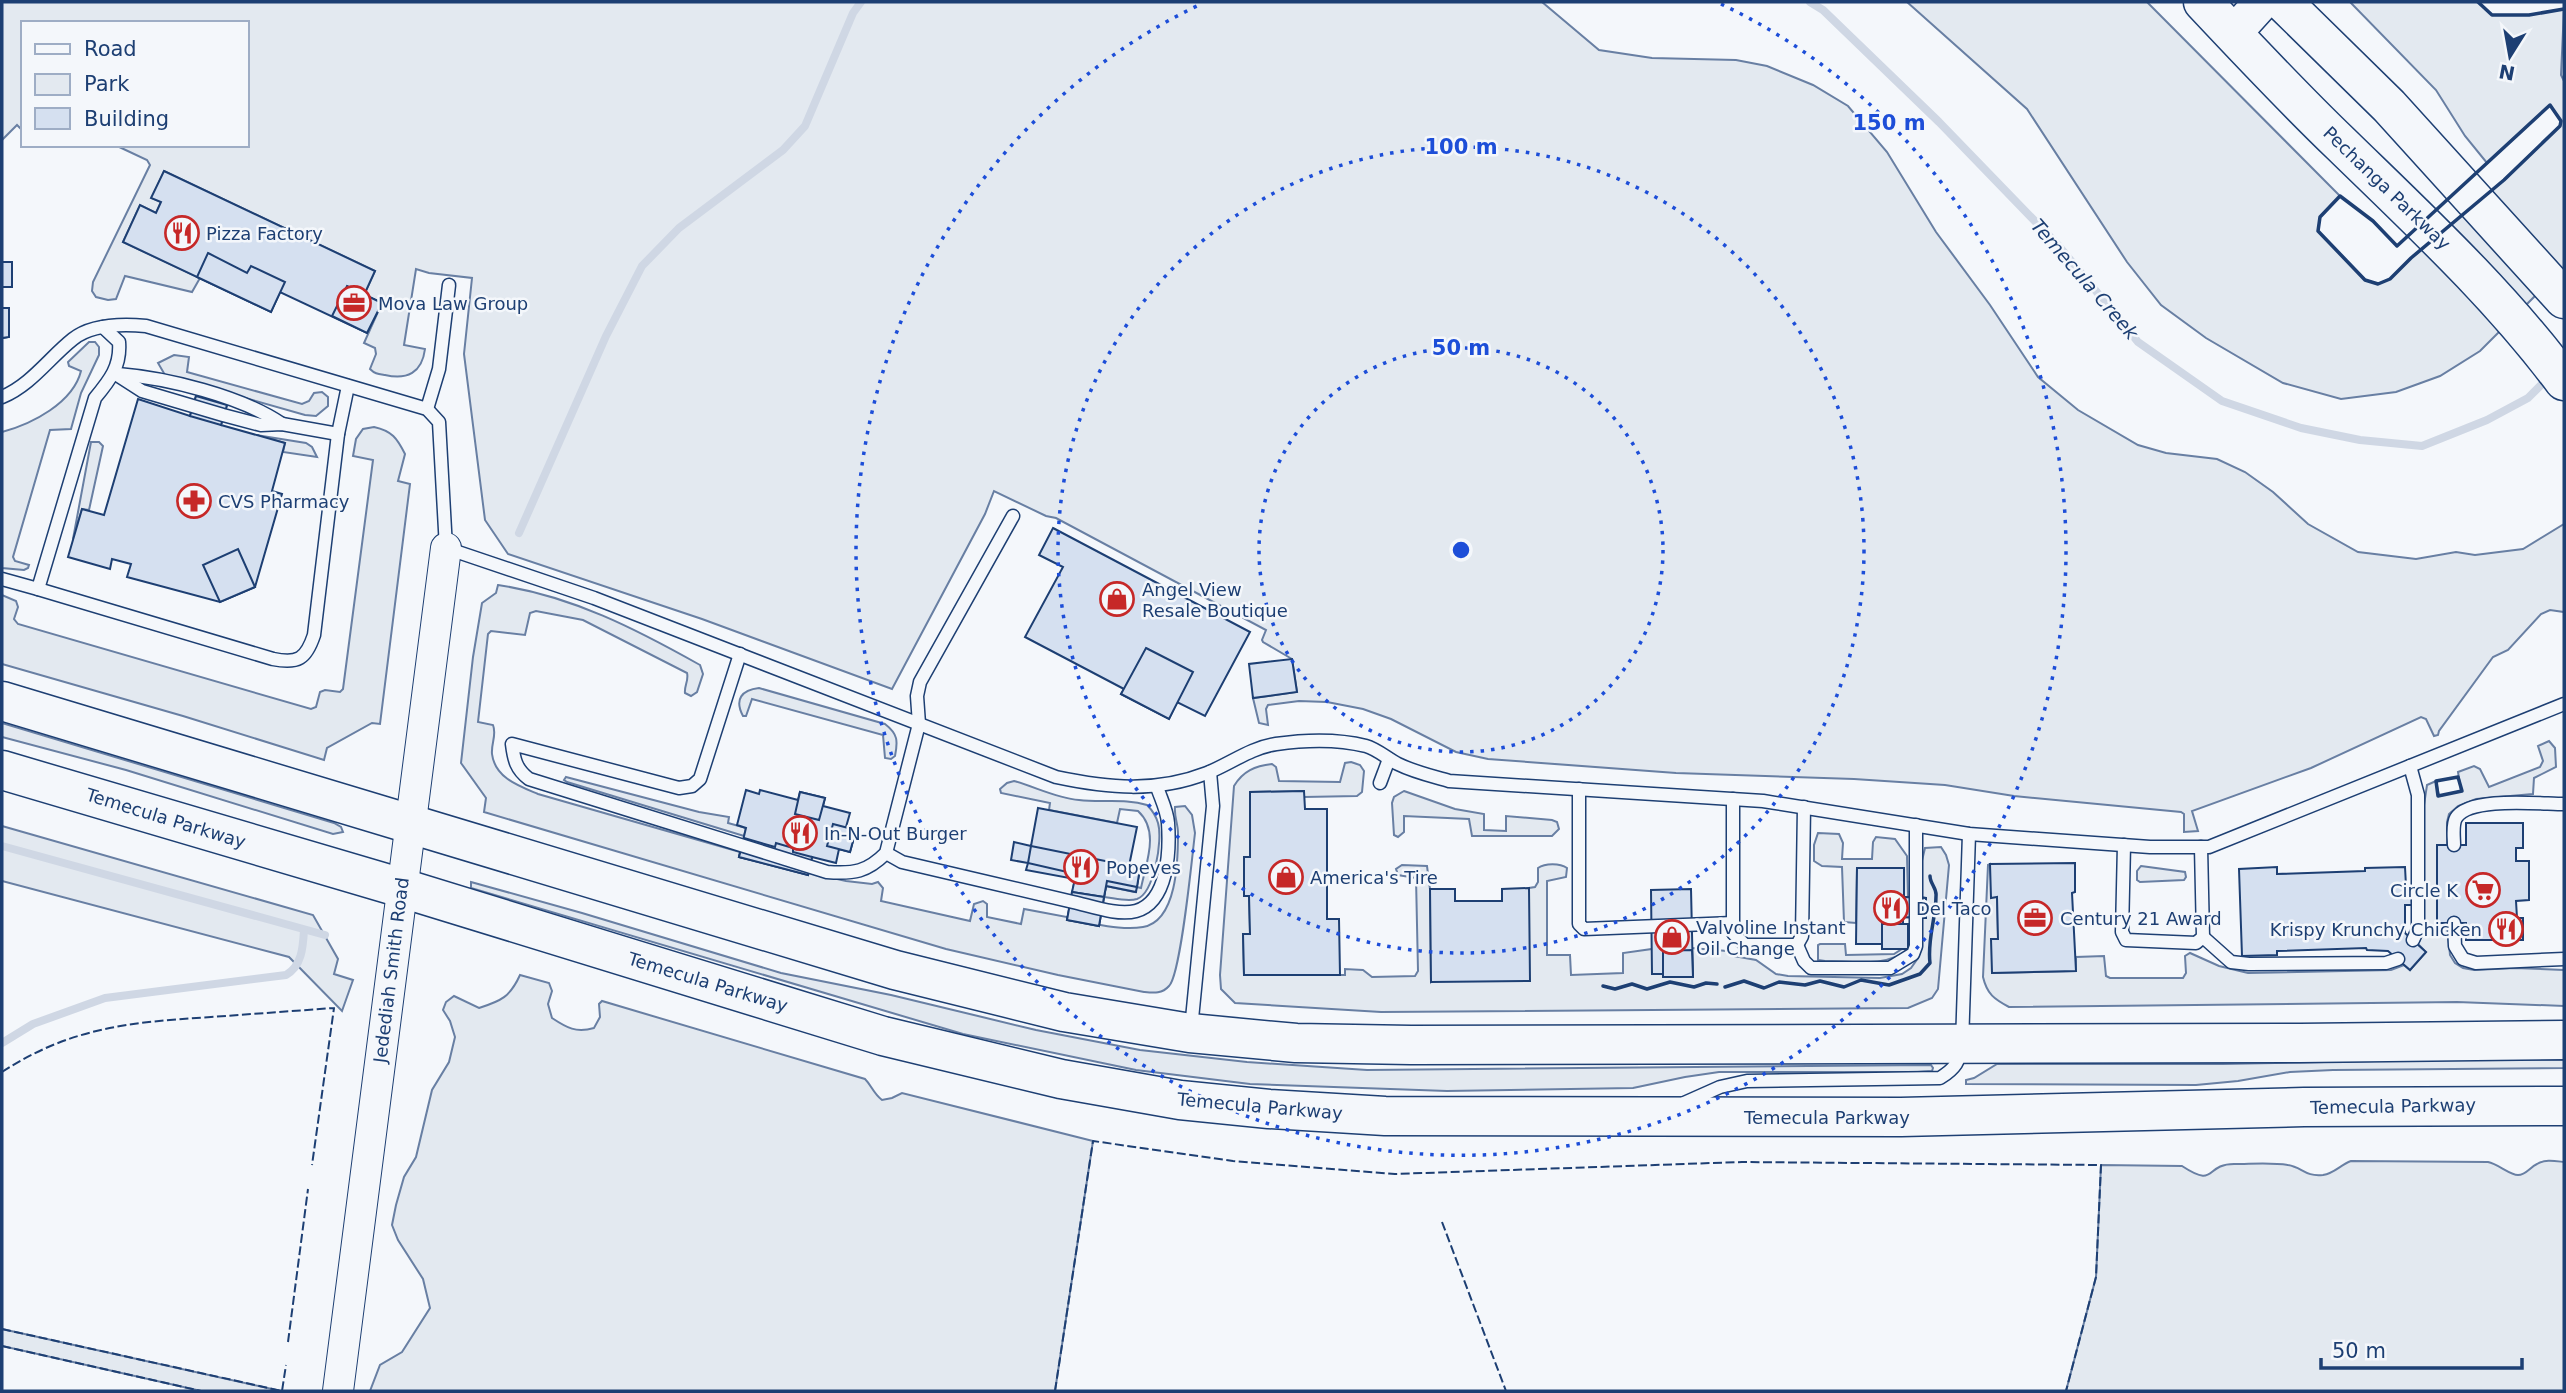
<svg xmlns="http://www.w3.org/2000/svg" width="2566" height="1393" viewBox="0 0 2566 1393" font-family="'DejaVu Sans',sans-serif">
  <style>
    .green { fill: #e3e9f0; stroke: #687fa3; stroke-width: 2 }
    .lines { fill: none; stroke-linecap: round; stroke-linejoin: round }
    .stream { stroke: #cfd7e4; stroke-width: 8 }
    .building { fill: #d5e0f0; stroke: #1d3f73; stroke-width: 2 }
    .service-casing { stroke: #1d3f73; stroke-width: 15 }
    .tertiary-casing { stroke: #1d3f73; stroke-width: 32 }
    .secondary-casing { stroke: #1d3f73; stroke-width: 38 }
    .primary-casing { stroke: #1d3f73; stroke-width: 41 }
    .service { stroke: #f4f7fb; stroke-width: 12 }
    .tertiary { stroke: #f4f7fb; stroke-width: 30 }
    .secondary { stroke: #f4f7fb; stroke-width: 35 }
    .primary { stroke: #f4f7fb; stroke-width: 38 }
    .fence { stroke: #1d3f73; stroke-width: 2; stroke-dasharray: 9 3.5; stroke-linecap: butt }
    .wall { stroke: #1d3f73; stroke-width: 3.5 }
    .ring { fill: none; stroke: #1d4ed8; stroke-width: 3.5; stroke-dasharray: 3.5 7 }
    .labels { text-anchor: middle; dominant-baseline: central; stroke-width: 5; stroke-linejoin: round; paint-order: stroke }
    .street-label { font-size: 18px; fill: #1d3f73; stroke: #f4f7fb }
    .poi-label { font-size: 18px; fill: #1d3f73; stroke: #f4f7fb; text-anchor: start }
    .water-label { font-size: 19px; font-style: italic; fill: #1d3f73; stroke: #f4f7fb }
    .centre { fill: #1d4ed8; stroke: #f4f7fb; stroke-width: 3.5 }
    .ring-label { font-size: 21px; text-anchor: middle; font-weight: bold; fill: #1d4ed8; stroke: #f4f7fb; stroke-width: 5; stroke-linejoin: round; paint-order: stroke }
  </style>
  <rect width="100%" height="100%" fill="#f4f7fb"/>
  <!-- green -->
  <g class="green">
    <path d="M2 2H1542L1599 50 1652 58 1736 60 1767 66 1813 85 1848 106 1887 152 1936 232 1990 305 2038 377 2078 410 2138 445 2166 453 2217 459 2245 472 2273 492 2308 524 2358 552 2416 559 2456 552 2475 555 2523 549 2564 524V612L2550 610 2541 614 2508 650 2493 657 2439 731 2438 735 2434 736 2426 719 2421 717 2311 768 2192 811 2198 831 2184 832V814L2181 812 2014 796 1945 785 1854 779 1676 773 1488 759 1456 752 1391 719 1363 709 1327 702 1299 701 1268 705 1266 709 1268 725 1259 723 1253 698 1297 692 1292 659 1263 642 1262 640 1266 630 1056 518 1046 516 994 491 985 514 892 689 702 619 508 554 485 520 464 354 472 278 429 273 416 269 404 345 425 349C422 373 407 380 385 375 378 374 375 374 370 369L376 354 375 348 364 343 382 303 364 295 375 271 164 171 152 198 161 202 156 213 140 205 123 242 200 278 192 292 125 276 116 299 108 300 96 297 92 291 93 282 150 165 147 160 115 145H247V23H23V131L17 125 2 140Z"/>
    <polygon points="1907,2 2147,2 2340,196 2320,217 2318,231 2365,280 2378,284 2390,279 2411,258 2504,180 2560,126 2561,121 2550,105 2487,163 2465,136 2436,90 2350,2 2478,2 2492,15 2529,15 2564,9 2561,75 2564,81 2564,267 2480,351 2440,376 2396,392 2341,399 2283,383 2206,338 2161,305 2127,262 2027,109"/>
    <path d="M89 342H95L99 347V355L81 393 71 429 50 430 13 557 15 561 29 565 28 568 24 570 2 568V432C32 424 73 403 81 371L69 366 68 362Z"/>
    <polygon points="174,355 189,357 187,372 302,404 309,401 314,393 322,392 328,397 328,406 316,416 305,415 165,375 158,363"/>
    <path d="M374 427C392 431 397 438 405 454L398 481 410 484 380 724 372 723 327 748 324 760 183 716 2 664V595L16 601 18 607 14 619 18 624 311 709 316 707 320 692 325 690 340 692 343 689 373 460 353 456 356 439 363 429Z"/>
    <polygon points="256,435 306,443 312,447 317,457 283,452 285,443"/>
    <polygon points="91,442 99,442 103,446 89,510 82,509 73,539"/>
    <path d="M498 585C572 596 636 629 700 665L703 674 697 692 691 696 685 693C684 686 689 680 687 673L583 620 536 611 530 613 525 635 491 631 488 634 478 722 493 725C497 735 491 743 492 754 495 778 519 786 538 794L740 852 739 857 846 881 872 884 878 882 883 888 881 901 970 921 974 904 983 901 987 904V917L1021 924 1024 909 1067 917V920C1091 922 1119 931 1143 927 1177 921 1178 861 1178 833 1178 824 1174 816 1175 807L1185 806 1192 815 1195 833C1192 857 1181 974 1169 986 1162 994 1154 993 1144 992L1058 975 946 949 484 812 486 798 461 763 473 657 482 603 496 593Z"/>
    <path d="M759 688 885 724C898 734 898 741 895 756L891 759 885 758 883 735 752 699 746 716H743C734 699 742 690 759 688Z"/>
    <polygon points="2,723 334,823 341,827 343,832 333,834 126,770 2,737"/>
    <path d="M2549 741 2555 748 2556 767 2534 778 2533 794 2476 799 2458 806 2449 814 2447 822V845L2437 846V923H2447L2450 955 2455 963 2463 968 2474 970 2515 968 2564 970V1006L2457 1002 2009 1007C1994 999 1987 994 1983 977L1988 865 1990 864 1992 897H1997L1998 939 1993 973 2076 971V957L2104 956 2106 976 2110 978H2183L2186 973 2185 956 2190 953 2219 966 2248 973 2391 970 2404 965 2410 970 2426 952 2418 944 2423 933 2424 805 2427 785 2436 781 2439 796 2461 791 2458 772 2474 766 2480 769 2489 787 2540 767 2543 761 2538 746Z"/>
    <path d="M1351 762 1360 765 1364 771 1362 792 1357 796 1304 797V791L1250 792V857L1244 858V895L1249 896 1250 934H1243L1244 975H1345V969L1363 970 1372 977 1415 976 1418 971 1416 878 1398 875 1396 869 1402 865 1427 866 1430 889 1431 982 1529 888 1535 887 1538 882V868C1545 863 1560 863 1567 868L1566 877 1547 881V955H1570L1571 975 1623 973V953L1652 949V974H1663L1664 977H1692V948L1727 951 1734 956 1756 960 1776 974 1788 976 1880 978 1902 974 1911 968 1918 958 1922 946V918L1926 917V898L1921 897 1920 869 1925 848 1941 847 1946 855 1949 865 1938 989 1932 998 1908 1008 1381 1012 1235 1003 1221 989 1220 975 1234 786C1243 771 1255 766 1272 764L1276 767 1279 781 1340 782 1345 763Z"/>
    <polygon points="566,777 699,812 729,817 728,823 746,828 744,836 567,782 564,780"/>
    <path d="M1014 781C1036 787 1056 798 1079 800 1102 803 1125 798 1147 805 1152 810 1156 816 1158 823 1163 840 1154 893 1137 899 1127 902 1114 898 1104 897L1106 886 1135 892 1137 887 1141 888C1146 863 1160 831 1138 811L1120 809 1117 823 1049 810 1050 803 1001 793 1000 789 1007 783Z"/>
    <polygon points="1404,791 1455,809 1484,814 1484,830 1506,831 1506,816 1552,820 1557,822 1559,829 1552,836 1472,836 1469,819 1404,816 1404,832 1398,837 1394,835 1392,803 1394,797"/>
    <polygon points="2,826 313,915 338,959 334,974 353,980 342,1011 289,957 2,881"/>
    <polygon points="1818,833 1839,834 1843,843 1842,859 1872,859 1873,842 1876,837 1895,839 1907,856 1908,897 1904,897 1904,868 1857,868 1856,923 1844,922 1842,867 1822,866 1814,861 1814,845"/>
    <polygon points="2141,866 2185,872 2186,877 2184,880 2140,882 2137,880 2137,871"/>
    <polygon points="471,882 582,913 781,973 891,995 1036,1030 1140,1050 1247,1062 1367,1070 1931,1065 1933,1068 1932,1071 1918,1072 1719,1072 1685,1077 1633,1088 1447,1091 1250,1084 1136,1070 963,1034 471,888"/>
    <path d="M1820 944H1845L1846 955 1894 954 1902 949H1908C1888 968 1851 961 1825 961L1818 960V945Z"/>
    <path d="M520 975 549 983 552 991 548 1004 552 1018C567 1028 576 1033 594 1028L600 1017 599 1004 602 1001 865 1079C872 1086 873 1093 882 1100L892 1098 902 1093 1093 1141 1055 1391H370L380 1365 402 1352 430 1308 423 1279 398 1240 392 1225 396 1205 404 1177 416 1157 432 1090 449 1062 455 1037 450 1021 443 1010 446 1002 454 996 479 1008C501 1001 510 997 520 975Z"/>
    <polygon points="2476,1059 2564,1060 2564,1068 2333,1070 2290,1072 2238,1081 2196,1085 1966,1084 1966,1080 1974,1078 1997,1064 2223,1064"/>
    <path d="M2351 1161 2488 1162C2498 1164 2510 1175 2518 1175 2526 1175 2530 1167 2537 1164 2545 1159 2555 1161 2564 1162V1391H2066L2096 1277 2101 1165 2182 1166C2217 1189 2204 1164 2234 1164 2251 1164 2271 1162 2288 1165 2302 1167 2305 1177 2323 1175 2335 1173 2340 1165 2351 1161Z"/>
    <polygon points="2,1329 281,1391 282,1391 201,1391 2,1346"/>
  </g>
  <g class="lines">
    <!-- stream -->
    <g class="stream">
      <polyline points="1810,2 1823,10 1939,122 2058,245 2138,342 2222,401 2301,428 2360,440 2422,446 2487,420 2528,398 2549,377"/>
      <polyline points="519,533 606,336 642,266 679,228 783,150 805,126 853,13 861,2"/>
      <polyline points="2,846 325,935"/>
      <path d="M2 1043 33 1024 105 998 286 975C302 966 303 947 304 930"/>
    </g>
  </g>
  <!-- building -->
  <g class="building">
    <polygon points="164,171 375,271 364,295 382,303 367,333 280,292 271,312 123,242 140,205 156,213 161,202 151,198"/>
    <polygon points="208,253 247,273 251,266 285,282 271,312 197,277"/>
    <rect x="2" y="262" width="10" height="25"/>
    <polygon points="347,286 382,303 367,333 332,316"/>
    <polygon points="2,308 9,308 9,337 2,338"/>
    <polygon points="2,308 9,308 9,337 2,338"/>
    <polygon points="196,396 227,405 221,425 285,443 272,491 282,494 255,587 220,602 127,577 131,564 112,559 110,569 68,557 82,509 104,515 138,399 190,416"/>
    <polygon points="196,396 227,405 221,425 190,416"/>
    <polygon points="1053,528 1250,632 1205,716 1177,702 1169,719 1121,694 1124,689 1025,637 1063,567 1039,555"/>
    <polygon points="238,549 255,587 220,602 203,565"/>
    <polygon points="1146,648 1193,672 1169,719 1121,694"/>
    <polygon points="1292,659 1297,692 1253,698 1249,664"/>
    <polygon points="746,790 759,794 760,790 798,800 800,792 825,798 823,806 850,813 846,827 856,830 850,852 839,849 836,863 812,857 808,875 739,857 746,828 737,825"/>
    <polygon points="1304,791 1305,809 1327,809 1327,919 1339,919 1340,975 1244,975 1243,934 1250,934 1249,896 1244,896 1244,857 1250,857 1250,792"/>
    <polygon points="800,792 825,798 819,820 795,814"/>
    <polygon points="1038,808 1137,827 1129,866 1140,868 1136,892 1106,886 1099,926 1067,920 1075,879 1026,870 1028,863 1011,860 1014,842 1031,846"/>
    <polygon points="2466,823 2523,823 2523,848 2516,848 2516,861 2529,861 2529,900 2516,901 2517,918 2523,918 2523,940 2466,940 2466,923 2437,923 2437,845 2466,845"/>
    <polygon points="833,824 856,830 850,852 827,846"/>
    <polygon points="744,838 775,847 776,843 793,848 793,852 812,857 808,875 739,857"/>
    <polygon points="1031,846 1140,868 1137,887 1107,881 1104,897 1072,892 1076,874 1028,863"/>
    <polygon points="2075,863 2075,892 2072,893 2076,971 1992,973 1991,939 1998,939 1997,897 1991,898 1990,864"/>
    <polygon points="2277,867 2277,874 2365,871 2365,868 2405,867 2406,886 2411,886 2412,905 2405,905 2405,933 2426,952 2410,970 2388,951 2367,950 2366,948 2277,951 2277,955 2242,956 2239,869"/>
    <polygon points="1857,868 1904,868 1904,897 1926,898 1926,918 1903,917 1903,924 1908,924 1908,949 1882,949 1882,944 1856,944"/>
    <polygon points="1529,888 1530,981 1431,982 1430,889 1455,889 1455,901 1502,901 1502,889"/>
    <polygon points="1691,889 1693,977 1663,977 1663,974 1652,974 1651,890"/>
    <polygon points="1072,892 1104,897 1099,926 1067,920"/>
    <polygon points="1904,897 1926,898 1926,918 1903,917"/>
    <rect x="1882" y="924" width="26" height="25"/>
    <polygon points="1692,950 1693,977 1663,977 1663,951"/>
  </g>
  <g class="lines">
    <!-- service casing -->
    <g class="service-casing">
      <g id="service">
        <path d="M103 327 119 342C121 366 110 380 95 398L38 589 273 659C298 664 306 659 314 635L338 434 348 386"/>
        <polyline points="114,373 142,391 223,415 261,425 282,424 338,434"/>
        <path d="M118 374C167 378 241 396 282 424"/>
        <path d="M2 397C31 385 49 358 73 339 92 324 124 324 146 326L427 409 439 422 446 548 594 598 1056 777C1108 788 1156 793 1207 773 1230 764 1250 748 1276 744 1304 740 1338 739 1366 746 1377 749 1388 759 1398 764 1414 772 1432 776 1449 781L1763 801 1969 834 2150 847H2209L2564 704"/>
        <polyline points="427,409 439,369 449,285"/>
        <polyline points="2,579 38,589"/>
        <path d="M740 654 700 779 692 786 679 788 512 744C514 760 516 769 529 779L827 872C854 874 867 872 886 853L919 724 917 696 920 682 1013 516"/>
        <polyline points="2410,766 2418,795 2418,929 2413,940"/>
        <polyline points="1380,783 1389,759"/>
        <polyline points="1579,789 1579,924 1584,929 1733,923"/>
        <polyline points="1733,799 1733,933 1745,945 1797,945 1802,936 1804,807"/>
        <polyline points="2124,845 2122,932 2126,940 2196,943 2203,937 2201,847"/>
        <path d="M2454 845C2454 837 2452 825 2456 818 2469 796 2541 804 2564 804"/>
        <path d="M886 853 902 862C959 875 1016 889 1073 902 1091 906 1118 916 1136 911 1168 902 1170 851 1168 823 1167 810 1161 799 1157 787"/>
        <polyline points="2454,923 2455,946 2463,959 2476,963 2564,959"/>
        <polyline points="2203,937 2231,962 2249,964 2386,963 2398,959"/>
        <polyline points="1797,945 1804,961 1811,968 1890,968 1913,954 1916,946 1916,825"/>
        <polyline points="1191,1029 1213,806 1210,772"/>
        <path d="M1684 1103 1720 1087 1747 1081 1940 1078C1956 1068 1959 1062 1962 1044L1969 834"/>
      </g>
    </g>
    <!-- tertiary casing -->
    <g class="tertiary-casing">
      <polyline id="tertiary" points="338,1391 446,548"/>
    </g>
    <!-- secondary casing -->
    <g class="secondary-casing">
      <polyline id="secondary" points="2233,34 2262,2"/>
    </g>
    <!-- primary casing -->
    <g class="primary-casing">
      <g id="primary">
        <path d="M2203 2C2248 50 2293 98 2341 144 2419 220 2498 293 2564 381"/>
        <polyline points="2283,2 2389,106 2564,299"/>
        <polyline points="2,701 895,970 1064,1012 1190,1033 1296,1043 1411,1045 2300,1043 2564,1040"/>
        <polyline points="2,770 402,888 883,1036 1061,1079 1180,1100 1269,1109 1385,1116 1901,1117 2304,1107 2564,1106"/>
      </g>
    </g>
    <!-- service -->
    <use href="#service" class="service"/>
    <!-- tertiary -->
    <use href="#tertiary" class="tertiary"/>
    <!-- secondary -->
    <use href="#secondary" class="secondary"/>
    <!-- primary -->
    <use href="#primary" class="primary"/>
    <!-- fence -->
    <g class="fence">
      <path d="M2 1072C71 1027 132 1022 211 1017 252 1014 293 1011 334 1008L312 1165"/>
      <polyline points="1442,1222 1506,1391"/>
      <polyline points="2,1329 282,1391 286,1365"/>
      <polyline points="288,1342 308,1189"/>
      <polyline points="2,1346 201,1391"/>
      <polyline points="1055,1391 1093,1141 1233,1161 1395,1174 1742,1162 2101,1165 2096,1277 2066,1391"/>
    </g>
    <!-- wall -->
    <g class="wall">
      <polyline points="2478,2 2492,15 2529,15 2564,9"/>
      <polygon points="2550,105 2561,121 2560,126 2504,180 2411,258 2390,279 2378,284 2365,280 2318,231 2320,217 2340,196 2373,221 2397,246"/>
      <polygon points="2458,777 2462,791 2438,796 2436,781"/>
      <polyline points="1603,986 1615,989 1632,984 1647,989 1670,982 1694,987 1706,983 1717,984"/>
      <path d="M1725 987 1744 981 1764 988 1779 982 1805 985 1820 981 1844 987 1861 980 1889 985 1920 974 1930 963C1927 939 1936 919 1936 896 1937 888 1930 884 1930 876"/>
    </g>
  </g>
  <!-- distance rings -->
  <g class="ring">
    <circle cx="1461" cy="550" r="202"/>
    <circle cx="1461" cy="550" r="403"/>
    <path d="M1721 4A605 605 0 1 1 1201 4"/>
  </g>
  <!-- icons -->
  <defs>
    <g id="restaurant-ring" transform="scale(1.75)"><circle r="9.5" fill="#f4f7fb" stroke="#c62828" stroke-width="1.5"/><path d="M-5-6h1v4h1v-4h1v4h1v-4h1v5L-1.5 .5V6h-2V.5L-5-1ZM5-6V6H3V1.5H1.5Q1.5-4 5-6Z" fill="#c62828"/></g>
    <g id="office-ring" transform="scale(1.75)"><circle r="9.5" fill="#f4f7fb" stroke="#c62828" stroke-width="1.5"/><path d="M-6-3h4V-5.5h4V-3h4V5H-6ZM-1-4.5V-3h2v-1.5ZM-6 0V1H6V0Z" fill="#c62828"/></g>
    <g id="pharmacy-ring" transform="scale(1.75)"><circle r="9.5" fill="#f4f7fb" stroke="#c62828" stroke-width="1.5"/><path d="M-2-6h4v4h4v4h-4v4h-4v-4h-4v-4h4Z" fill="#c62828"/></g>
    <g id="shop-ring" transform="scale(1.75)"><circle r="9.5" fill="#f4f7fb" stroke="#c62828" stroke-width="1.5"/><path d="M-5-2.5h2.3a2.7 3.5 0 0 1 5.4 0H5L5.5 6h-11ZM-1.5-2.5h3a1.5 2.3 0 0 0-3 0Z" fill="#c62828"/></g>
    <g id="supermarket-ring" transform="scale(1.75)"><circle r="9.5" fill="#f4f7fb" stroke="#c62828" stroke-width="1.5"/><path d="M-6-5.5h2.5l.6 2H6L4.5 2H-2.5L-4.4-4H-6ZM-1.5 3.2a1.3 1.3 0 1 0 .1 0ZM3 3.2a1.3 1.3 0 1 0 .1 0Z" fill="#c62828"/></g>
  </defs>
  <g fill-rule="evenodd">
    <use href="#restaurant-ring" x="182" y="233"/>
    <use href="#office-ring" x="354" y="303"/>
    <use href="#pharmacy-ring" x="194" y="501"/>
    <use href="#shop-ring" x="1117" y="599"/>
    <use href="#restaurant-ring" x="800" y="833"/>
    <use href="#restaurant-ring" x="1081" y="867"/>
    <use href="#shop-ring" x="1286" y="877"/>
    <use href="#supermarket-ring" x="2483" y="890"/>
    <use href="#restaurant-ring" x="1891" y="908"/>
    <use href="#office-ring" x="2035" y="918"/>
    <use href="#restaurant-ring" x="2506" y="929"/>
    <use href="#shop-ring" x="1672" y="937"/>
  </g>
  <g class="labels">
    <!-- street labels -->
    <g class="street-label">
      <text transform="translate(2387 188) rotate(44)">Pechanga Parkway</text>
      <text transform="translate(166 818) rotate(17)">Temecula Parkway</text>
      <text transform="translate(391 970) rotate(-83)">Jedediah Smith Road</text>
      <text transform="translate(708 982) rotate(17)">Temecula Parkway</text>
      <text transform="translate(1260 1106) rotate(5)">Temecula Parkway</text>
      <text transform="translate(2393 1106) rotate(-1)">Temecula Parkway</text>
      <text x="1827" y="1117">Temecula Parkway</text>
    </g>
    <!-- poi labels -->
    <g class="poi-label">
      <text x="206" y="233">Pizza Factory</text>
      <text x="378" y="303">Mova Law Group</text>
      <text x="218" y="501">CVS Pharmacy</text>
      <text x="1142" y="589">Angel View<tspan x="1142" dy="21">Resale Boutique</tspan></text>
      <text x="824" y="833">In-N-Out Burger</text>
      <text x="1106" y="867">Popeyes</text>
      <text x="1310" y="877">America's Tire</text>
      <text x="2458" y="890" text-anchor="end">Circle K</text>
      <text x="1916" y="908">Del Taco</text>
      <text x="2060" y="918">Century 21 Award</text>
      <text x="1696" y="927">Valvoline Instant<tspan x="1696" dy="21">Oil Change</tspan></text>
      <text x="2482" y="929" text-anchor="end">Krispy Krunchy Chicken</text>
    </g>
    <!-- water labels -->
    <g class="water-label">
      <text transform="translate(2085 279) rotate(49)">Temecula Creek</text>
    </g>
  </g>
  <circle cx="1461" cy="550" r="10" class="centre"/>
  <g class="ring-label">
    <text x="1889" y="130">150 m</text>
    <text x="1461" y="154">100 m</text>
    <text x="1461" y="355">50 m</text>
  </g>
  <!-- border -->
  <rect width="2566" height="1393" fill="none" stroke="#1d3f73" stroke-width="7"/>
  <!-- legend -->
  <rect x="21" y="21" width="228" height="126" fill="#f4f7fb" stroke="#9eadc5" stroke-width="2"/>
  <rect x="35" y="44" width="35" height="10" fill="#f4f7fb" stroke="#9eadc5" stroke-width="2"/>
  <text x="84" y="56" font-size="21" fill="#1d3f73">Road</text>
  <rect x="35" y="74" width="35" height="21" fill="#e3e9f0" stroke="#9eadc5" stroke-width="2"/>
  <text x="84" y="91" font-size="21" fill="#1d3f73">Park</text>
  <rect x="35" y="108" width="35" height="21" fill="#d5e0f0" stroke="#9eadc5" stroke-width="2"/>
  <text x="84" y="126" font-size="21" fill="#1d3f73">Building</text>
  <!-- north arrow -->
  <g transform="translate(2510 56) rotate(191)" stroke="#f4f7fb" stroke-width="5" paint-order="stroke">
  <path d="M0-5L12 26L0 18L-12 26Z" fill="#1d3f73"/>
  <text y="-10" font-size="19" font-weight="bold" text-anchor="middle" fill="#1d3f73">N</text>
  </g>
  <!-- scale -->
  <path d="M2321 1358v10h201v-10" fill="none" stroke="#1d3f73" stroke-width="3.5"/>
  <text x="2332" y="1358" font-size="21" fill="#1d3f73" stroke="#f4f7fb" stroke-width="5" paint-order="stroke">50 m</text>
</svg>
